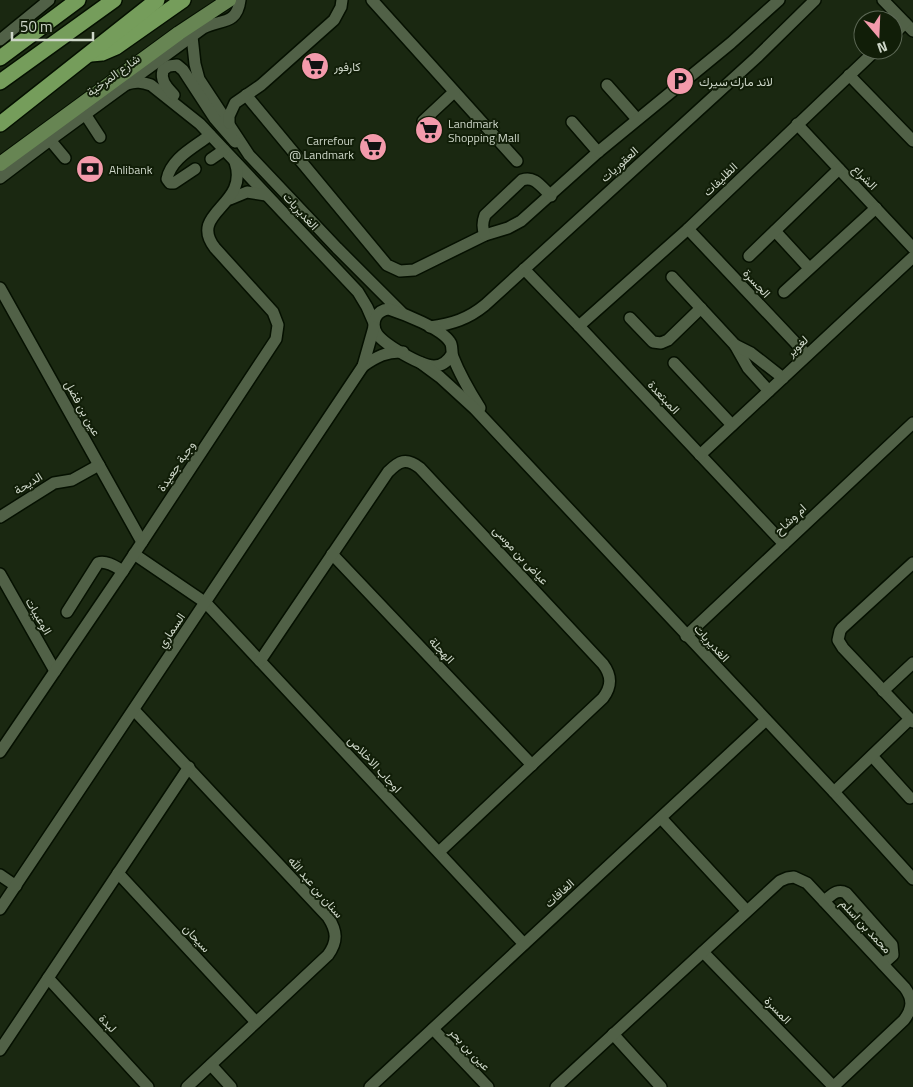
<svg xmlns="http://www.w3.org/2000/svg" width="913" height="1087" viewBox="0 0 913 1087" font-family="'Titillium Web',Vazirmatn,sans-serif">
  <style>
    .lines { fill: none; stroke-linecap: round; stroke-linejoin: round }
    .minor-casing { stroke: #051000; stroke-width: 14 }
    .major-casing { stroke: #051000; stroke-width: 16 }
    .highway-casing { stroke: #051000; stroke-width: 18 }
    .minor { stroke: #516147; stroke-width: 11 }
    .major { stroke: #678553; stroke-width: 14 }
    .highway { stroke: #759d5b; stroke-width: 15 }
    .labels { text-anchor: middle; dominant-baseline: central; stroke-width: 4; stroke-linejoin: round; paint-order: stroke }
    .poi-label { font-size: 12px; fill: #cdd6c8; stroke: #111e08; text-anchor: start }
    .street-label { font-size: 12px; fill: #cdd6c8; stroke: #111e08 }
  </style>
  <rect width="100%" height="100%" fill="#1a2811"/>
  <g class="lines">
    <!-- minor casing -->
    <g class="minor-casing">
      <g id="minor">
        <polyline points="372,0 517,161"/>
        <polyline points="883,0 913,31"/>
        <polyline points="893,35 905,23"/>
        <polyline points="192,36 195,64 199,79 249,155 337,248 402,313"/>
        <polyline points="0,40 49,0"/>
        <polyline points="849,75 913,141"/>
        <path d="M127 84C136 81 142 82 151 85L200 124 358 292 367 307 374 323"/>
        <polyline points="607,85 637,119"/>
        <path d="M174 95C167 87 160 81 163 70L169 66 177 65 183 70 215 119 235 142"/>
        <polyline points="246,95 387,265 400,271 414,270 485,235 508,228 521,221 598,152 731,43 779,0"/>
        <polyline points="85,114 100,137"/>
        <polyline points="423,121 454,92"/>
        <polyline points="572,122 598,152"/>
        <polyline points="229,123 229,116 235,103 261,85 334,20 341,7 342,0"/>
        <polyline points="797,124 913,248"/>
        <polyline points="50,140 65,158"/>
        <polyline points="211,159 224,150"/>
        <path d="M195 169 174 183H170L167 179C171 158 195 147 210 135"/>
        <path d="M0 178 50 140 203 28C221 19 237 25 240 0"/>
        <polyline points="230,199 247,192 266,195"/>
        <polyline points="688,229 807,355"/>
        <polyline points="775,231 809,268"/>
        <path d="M485 235C482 228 482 223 485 215L522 180C535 175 542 188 551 196"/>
        <polyline points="749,256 839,169"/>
        <polyline points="524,269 579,326 784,544"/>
        <polyline points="672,277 735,345 748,368 769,391"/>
        <polyline points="0,288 142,542"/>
        <polyline points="784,292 876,208"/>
        <polyline points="630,318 653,342 661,343 668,340 701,308"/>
        <polyline points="579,326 688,229 876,50"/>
        <path d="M430 327C452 324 468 319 485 305L757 57 815 0"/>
        <polyline points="735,345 751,353 783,378"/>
        <path d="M452 354C448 361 443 366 434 366 421 366 385 345 377 334 370 323 376 310 389 309 404 314 441 328 450 342 453 346 451 352 453 357 460 375 470 392 480 408"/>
        <polyline points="421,363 440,377 475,409 834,792 913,879"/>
        <polyline points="674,363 732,425"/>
        <path d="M363 366C376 357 387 351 403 352"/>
        <polyline points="700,455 913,257"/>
        <polyline points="0,517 54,483 72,480 99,465"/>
        <polyline points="134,554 206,603 524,944"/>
        <polyline points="332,554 532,765"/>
        <polyline points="913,563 842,628 840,631 838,640 843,648 913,722"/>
        <polyline points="0,574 55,671"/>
        <path d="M67 612 98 563C106 560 116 567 123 571"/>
        <polyline points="686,636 913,423"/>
        <path d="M260 661 388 472C399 461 406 457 420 468L603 664C612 676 612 686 603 698L439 852"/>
        <polyline points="883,691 913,663"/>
        <path d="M134 710 328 917C337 931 338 941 328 955L187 1087"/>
        <path d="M0 752 123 571 276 339 278 325 273 312 215 248C187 212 250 206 235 162"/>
        <polyline points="872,756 910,798"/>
        <polyline points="834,792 910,719"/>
        <polyline points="661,818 746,910"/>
        <polyline points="118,873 256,1022"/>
        <polyline points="0,875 16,886"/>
        <path d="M824 901C831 896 837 888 846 893L892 945 893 955 883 964"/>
        <polyline points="0,909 363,366 374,327"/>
        <polyline points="703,952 833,1086"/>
        <polyline points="48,978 148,1087"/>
        <polyline points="433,1029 488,1087"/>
        <polyline points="613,1034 661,1087"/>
        <polyline points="0,1050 189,767"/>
        <polyline points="211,1065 231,1087"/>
        <polyline points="370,1087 766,720"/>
        <path d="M556 1087 780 881 787 878 794 877 807 883 905 988C913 999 913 1008 904 1020L833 1087"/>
      </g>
    </g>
    <!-- major casing -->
    <g class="major-casing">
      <polyline id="major" points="0,164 179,33 229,0"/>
    </g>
    <!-- highway casing -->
    <g class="highway-casing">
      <g id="highway">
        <polyline points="91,54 102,53 116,47 183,0"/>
        <polyline points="0,58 78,0"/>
        <polyline points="0,82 114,0"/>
        <polyline points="0,124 157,0"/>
      </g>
    </g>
    <!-- minor -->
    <use href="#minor" class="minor"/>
    <!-- major -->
    <use href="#major" class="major"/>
    <!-- highway -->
    <use href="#highway" class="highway"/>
  </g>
  <!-- icons -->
  <defs>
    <g id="supermarket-disc" transform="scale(1.4375)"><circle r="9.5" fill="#f39aab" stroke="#111e08"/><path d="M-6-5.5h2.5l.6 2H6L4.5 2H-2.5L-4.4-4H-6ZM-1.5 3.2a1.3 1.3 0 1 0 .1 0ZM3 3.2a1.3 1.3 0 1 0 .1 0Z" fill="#111"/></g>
    <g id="parking-disc" transform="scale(1.4375)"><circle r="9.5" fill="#f39aab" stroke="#111e08"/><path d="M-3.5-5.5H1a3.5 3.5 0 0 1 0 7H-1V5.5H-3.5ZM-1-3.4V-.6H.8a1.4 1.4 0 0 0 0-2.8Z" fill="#111"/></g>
    <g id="bank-disc" transform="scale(1.4375)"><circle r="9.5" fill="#f39aab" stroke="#111e08"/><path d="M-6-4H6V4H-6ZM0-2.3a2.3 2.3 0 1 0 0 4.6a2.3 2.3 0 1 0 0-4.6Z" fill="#111"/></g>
  </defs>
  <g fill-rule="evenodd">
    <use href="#supermarket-disc" x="315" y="66"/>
    <use href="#parking-disc" x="680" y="81"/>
    <use href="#supermarket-disc" x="429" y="130"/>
    <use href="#supermarket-disc" x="373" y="147"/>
    <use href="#bank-disc" x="90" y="169"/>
  </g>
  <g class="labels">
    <!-- poi labels -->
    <g class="poi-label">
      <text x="334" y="66">كارفور</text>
      <text x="699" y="81">لاند مارك سيرك</text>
      <text x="448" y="123">Landmark<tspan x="448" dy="14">Shopping Mall</tspan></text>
      <text x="354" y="140" text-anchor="end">Carrefour<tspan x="354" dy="14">@ Landmark</tspan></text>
      <text x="109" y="169">Ahlibank</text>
    </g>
    <!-- street labels -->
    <g class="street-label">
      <text transform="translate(113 75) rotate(-36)">شارع المرخية</text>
      <text transform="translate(619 164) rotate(-42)">العقوريات</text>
      <text transform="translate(865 177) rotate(46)">الشراع</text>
      <text transform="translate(720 179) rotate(-44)">الظليفات</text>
      <text transform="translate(301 211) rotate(47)">الغديريات</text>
      <text transform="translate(757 283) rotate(47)">الجسرة</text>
      <text transform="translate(797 346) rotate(-43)">لغوير</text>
      <text transform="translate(664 397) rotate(47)">المبتعدة</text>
      <text transform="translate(83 408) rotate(61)">عين بن فضل</text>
      <text transform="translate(176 466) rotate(-56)">وجبة جعيدة</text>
      <text transform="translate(28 483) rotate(-32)">الديحة</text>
      <text transform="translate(790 519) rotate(-43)">ام وشاح</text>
      <text transform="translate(521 555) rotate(47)">عياض بن موسى</text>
      <text transform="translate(39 616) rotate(60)">الوعيبات</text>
      <text transform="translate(171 630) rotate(-56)">السماري</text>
      <text transform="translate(712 643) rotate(47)">الغديريات</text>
      <text transform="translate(442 650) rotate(47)">الهجلة</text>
      <text transform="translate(375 764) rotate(47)">اوجاب الاخلاص</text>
      <text transform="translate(316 887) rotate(49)">سنان بن عبد الله</text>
      <text transform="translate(559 893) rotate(-43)">الغافات</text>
      <text transform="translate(866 926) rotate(47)">محمد بن اسلم</text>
      <text transform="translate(197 938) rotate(47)">سيحان</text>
      <text transform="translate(778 1010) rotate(46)">المسرة</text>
      <text transform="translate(108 1023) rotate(47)">لبدة</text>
      <text transform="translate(470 1049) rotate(47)">عين بن بحر</text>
    </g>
  </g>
  <!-- north arrow -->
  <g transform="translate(878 35) rotate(161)"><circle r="24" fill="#111e08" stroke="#5c6855"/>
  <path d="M0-4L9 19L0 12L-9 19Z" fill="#f39aab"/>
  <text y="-8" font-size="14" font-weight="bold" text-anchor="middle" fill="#cdd6c8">N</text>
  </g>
  <!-- scale -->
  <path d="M12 32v8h81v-8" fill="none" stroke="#cdd6c8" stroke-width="2.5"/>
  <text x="20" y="32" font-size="15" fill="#cdd6c8" stroke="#111e08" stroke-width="4" paint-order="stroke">50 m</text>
</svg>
